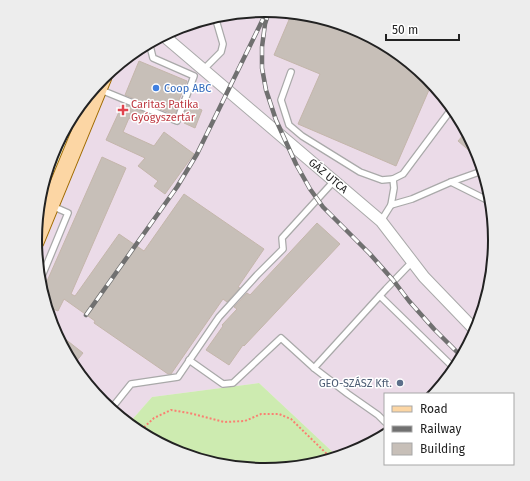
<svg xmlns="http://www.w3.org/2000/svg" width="530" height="481" viewBox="0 0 530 481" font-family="'Fira Sans',sans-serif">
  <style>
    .industrial { fill: #ebdbe8 }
    .education { fill: #ffffe5 }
    .grass { fill: #cdebb0 }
    .building { fill: #c7bfb8; stroke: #c4b6ab }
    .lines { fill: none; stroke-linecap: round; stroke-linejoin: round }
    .lane-casing { stroke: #a9a9a9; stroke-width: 8 }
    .street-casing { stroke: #a9a9a9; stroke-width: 13 }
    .primary-casing { stroke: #a06b00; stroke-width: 19 }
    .path { stroke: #fa8072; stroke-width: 2; stroke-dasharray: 2 2; stroke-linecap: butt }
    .lane { stroke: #fff; stroke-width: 5.5 }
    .street { stroke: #fff; stroke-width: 11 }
    .primary { stroke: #fcd6a4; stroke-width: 17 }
    .rail-casing { stroke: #707070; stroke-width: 4.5 }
    .rail { stroke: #fff; stroke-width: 3; stroke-dasharray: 9; stroke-linecap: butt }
    .shop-dot { fill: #3f7fe0; stroke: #fff; stroke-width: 1.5 }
    .health-dot { fill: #e0444e; stroke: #fff; stroke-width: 1.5 }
    .service-dot { fill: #5c6f8a; stroke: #fff; stroke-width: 1.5 }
    .labels { text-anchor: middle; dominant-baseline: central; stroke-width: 3; stroke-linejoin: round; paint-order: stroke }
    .shop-label { font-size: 11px; fill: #366cbe; stroke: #fff; text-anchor: start }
    .health-label { font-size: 11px; fill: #be3a42; stroke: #fff; text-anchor: start }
    .street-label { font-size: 11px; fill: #222; stroke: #fff }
    .service-label { font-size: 11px; fill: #4e5e75; stroke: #fff; text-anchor: end }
    .rim { fill: none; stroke: #222; stroke-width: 2 }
  </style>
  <rect width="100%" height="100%" fill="#f2efe9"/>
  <!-- industrial -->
  <polygon class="industrial" points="265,10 353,28 428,78 478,153 495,241 478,329 434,394 385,394 385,432 353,454 338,457 259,383 152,397 130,422 102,403 52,328 37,251 110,72 177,27"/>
  <!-- education -->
  <polygon class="education" points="80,110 43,200 52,152"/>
  <!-- grass -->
  <polygon class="grass" points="259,383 338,457 265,471 177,453 130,422 152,397"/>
  <!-- building -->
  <g class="building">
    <polygon points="291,15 353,28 428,78 432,83 396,166 298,124 320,74 274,55"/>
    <polygon points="139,61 187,81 179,100 180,101 175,115 125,95"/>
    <polygon points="122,103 144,112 140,123 129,118 123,132 154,146 164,132 194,154 165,194 154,186 158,181 138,166 145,158 106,140 119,112 118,111"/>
    <polygon points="188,104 202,110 195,128 184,123 185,120 182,119"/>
    <polygon points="465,133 478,152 479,159 458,141"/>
    <polygon points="102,157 126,168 71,294 75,296 119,234 144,251 184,194 264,249 238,287 240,288 227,302 223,299 171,374 168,374 94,323 95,321 64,299 58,311 48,307 44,288"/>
    <polygon points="317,223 340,244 244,346 243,345 229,365 206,350 223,326 222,325 237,309 234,307 247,293 250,295"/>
    <polygon points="55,331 83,353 75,363 54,332"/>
  </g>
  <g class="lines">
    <!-- lane casing -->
    <g class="lane-casing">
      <g id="lane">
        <polyline points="170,40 176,28"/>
        <polyline points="203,70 221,52 223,44 216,20"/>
        <polyline points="291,72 281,100 289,125 302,136 360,172 382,180 393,179"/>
        <polyline points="101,90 177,121 194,76 153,58 150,46"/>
        <polyline points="451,182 487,200"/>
        <polyline points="391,205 394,188 393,179 403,174 450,111"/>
        <polyline points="381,221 391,205 412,199 451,182 482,171"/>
        <polyline points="42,276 68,213 52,206"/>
        <polyline points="380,296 453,367"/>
        <polyline points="189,360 223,384 233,383 281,338 314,368 386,289 412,262"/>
        <polyline points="314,368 348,394 378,415 385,422"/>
        <polyline points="111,409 131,384 178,377 219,317 257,275 283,249 282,238 334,181"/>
      </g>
    </g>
    <!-- street casing -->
    <g class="street-casing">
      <polyline id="street" points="164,36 381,221 424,277 476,331"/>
    </g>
    <!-- primary casing -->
    <g class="primary-casing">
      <polyline id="primary" points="35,242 103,77"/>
    </g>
    <!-- path -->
    <polyline class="path" points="141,430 154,418 171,410 189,413 224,422 245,421 261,414 279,414 291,419 331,458"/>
    <!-- lane -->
    <use href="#lane" class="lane"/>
    <!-- street -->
    <use href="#street" class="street"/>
    <!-- primary -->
    <use href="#primary" class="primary"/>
    <!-- rail casing -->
    <g class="rail-casing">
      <g id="rail">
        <polyline points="269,11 265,24 262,47 262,68 266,90 276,120 296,164 310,189 323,207 370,254 393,280 409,301 434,329 460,355"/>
        <polyline points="86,315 177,187 197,154 263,19"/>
      </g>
    </g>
    <!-- rail -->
    <use href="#rail" class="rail"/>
  </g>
  <!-- markers -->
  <circle class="shop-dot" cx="156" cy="88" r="4"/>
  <path class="health-dot" d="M121 104h4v4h4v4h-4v4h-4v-4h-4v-4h4z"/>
  <circle class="service-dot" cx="400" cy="383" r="4"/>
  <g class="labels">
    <!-- shop labels -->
    <g class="shop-label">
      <text x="164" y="88">Coop ABC</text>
    </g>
    <!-- health labels -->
    <g class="health-label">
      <text x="131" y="104">Caritas Patika<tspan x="131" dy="13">Gyógyszertár</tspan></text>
    </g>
    <!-- street labels -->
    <g class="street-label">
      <text transform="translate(328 176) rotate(40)">GÁZ UTCA</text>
    </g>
    <!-- service labels -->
    <g class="service-label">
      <text x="392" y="383">GEO-SZÁSZ Kft.</text>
    </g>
  </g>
  <!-- crop -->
  <path d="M0 0H530V481H0ZM42 240a223 223 0 1 1 446 0a223 223 0 1 1-446 0Z" fill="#ededed" fill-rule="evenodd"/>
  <path class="rim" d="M42 240a223 223 0 1 1 446 0a223 223 0 1 1-446 0Z"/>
  <!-- legend -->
  <rect x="384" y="393" width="130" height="72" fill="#ffffff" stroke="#a7a7a7"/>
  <rect x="392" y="406" width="20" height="6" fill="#fcd6a4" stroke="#a7a7a7"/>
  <text x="420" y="413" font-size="12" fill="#222222">Road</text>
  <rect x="392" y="426" width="20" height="6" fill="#707070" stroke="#a7a7a7"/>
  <text x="420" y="433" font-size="12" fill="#222222">Railway</text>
  <rect x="392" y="443" width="20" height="12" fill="#c7bfb8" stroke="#a7a7a7"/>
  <text x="420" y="453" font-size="12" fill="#222222">Building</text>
  <!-- scale -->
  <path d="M386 34v6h73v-6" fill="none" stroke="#222222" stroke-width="2"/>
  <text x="392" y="34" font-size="12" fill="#222222" stroke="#ffffff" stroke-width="3" paint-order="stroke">50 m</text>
</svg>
